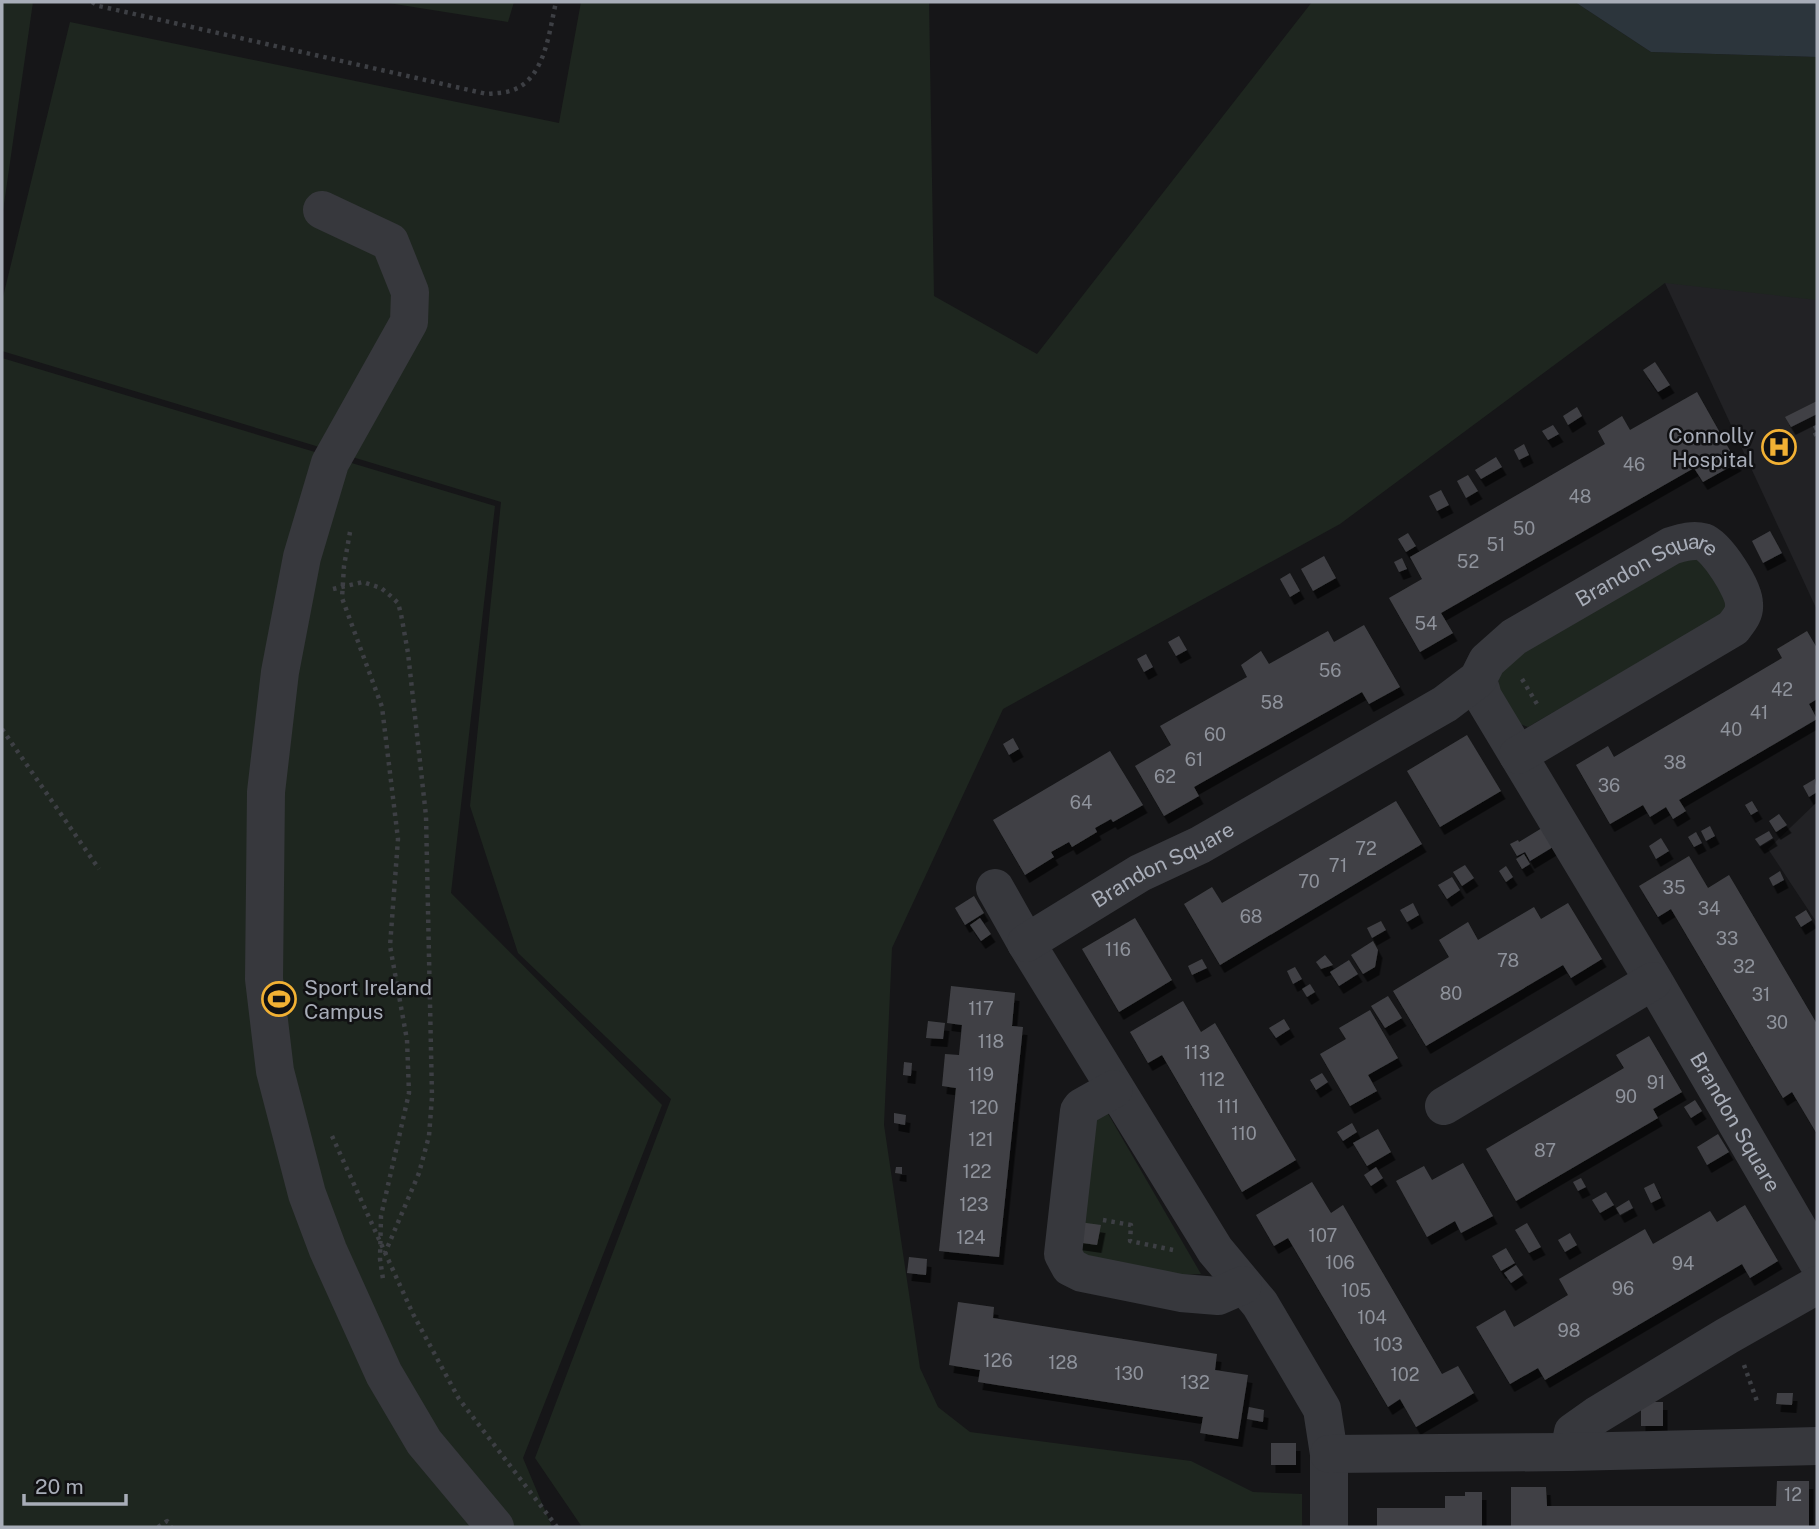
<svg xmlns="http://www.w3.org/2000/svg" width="1819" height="1529" viewBox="0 0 1819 1529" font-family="'Public Sans',sans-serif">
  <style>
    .built { fill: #222225 }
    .green { fill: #1e261f }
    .water { fill: #2c353c }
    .building { fill: #404145; filter: url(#shadow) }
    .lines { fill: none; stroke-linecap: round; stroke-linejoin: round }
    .path { stroke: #3d3f44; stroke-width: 4.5; stroke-dasharray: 3.5 5; stroke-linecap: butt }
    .minor { stroke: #37383d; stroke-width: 38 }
    .labels { text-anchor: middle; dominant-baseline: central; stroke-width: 5; stroke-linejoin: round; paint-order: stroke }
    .number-label { font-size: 18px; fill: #8e929b }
    .poi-label { font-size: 21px; fill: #a8adb8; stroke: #111113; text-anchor: end }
    .street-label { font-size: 21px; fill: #a8adb8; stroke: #111113 }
  </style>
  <defs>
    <filter id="shadow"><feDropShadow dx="4.5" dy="8" stdDeviation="0" flood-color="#0009"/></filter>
  </defs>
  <rect width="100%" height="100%" fill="#161618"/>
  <!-- built -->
  <g class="built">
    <polygon points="1817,278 1817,610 1665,283"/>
    <polygon points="1817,802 1817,923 1768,849"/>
  </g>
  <!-- green -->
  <g class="green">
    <polygon points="2,2 33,2 2,218"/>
    <polygon points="382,2 514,2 508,22"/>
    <polygon points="581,2 929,2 934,296 1037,354 1312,2 1575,2 1651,52 1817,57 1817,300 1665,283 1340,524 1003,709 892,948 884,1125 920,1368 938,1407 970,1432 1191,1461 1253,1492 1302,1494 1302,1527 582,1527 535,1458 671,1099 518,953 470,806 501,502 2,351 2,301 70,22 559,123"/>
    <polygon points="2,358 495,506 451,893 662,1105 523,1458 552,1527 2,1527"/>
    <polygon points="1697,557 1726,590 1726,612 1528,727 1520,724 1499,698 1498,670 1506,660 1672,561"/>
    <polygon points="1107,1112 1201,1274 1183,1275 1078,1256 1084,1126"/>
  </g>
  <!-- water -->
  <polygon class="water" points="1575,2 1817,2 1817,57 1651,52"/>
  <!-- building -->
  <g class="building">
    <polygon points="1655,362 1670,385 1658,392 1643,370"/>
    <polygon points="1697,392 1737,463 1703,482 1694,468 1441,613 1453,633 1420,652 1389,598 1422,579 1410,557 1605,444 1598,431 1622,416 1630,430"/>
    <polygon points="1817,401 1817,414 1791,427 1785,417"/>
    <polygon points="1577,407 1582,416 1568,425 1563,416"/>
    <polygon points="1553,425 1559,434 1548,440 1542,431"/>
    <polygon points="1524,444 1529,455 1519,460 1514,450"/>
    <polygon points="1496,457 1502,467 1481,479 1475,470"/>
    <polygon points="1468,475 1478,491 1466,498 1457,481"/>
    <polygon points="1441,490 1449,505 1437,511 1429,496"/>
    <polygon points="1770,531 1782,553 1763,563 1752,541"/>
    <polygon points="1408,533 1416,546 1406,552 1398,539"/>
    <polygon points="1324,556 1336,578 1313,591 1301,569"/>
    <polygon points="1402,558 1407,569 1399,572 1394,562"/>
    <polygon points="1290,573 1300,591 1290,597 1280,579"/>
    <polygon points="1364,625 1400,687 1369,704 1362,692 1194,787 1199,796 1164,816 1135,766 1171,745 1160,726 1247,677 1241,665 1261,651 1269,664 1328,631 1334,642"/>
    <polygon points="1807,631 1817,648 1817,699 1809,704 1817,719 1679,800 1686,811 1673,819 1666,807 1650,817 1643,805 1610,824 1576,765 1608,746 1614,757 1782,658 1777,649"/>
    <polygon points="1179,636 1187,650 1176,656 1168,642"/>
    <polygon points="1146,654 1153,667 1144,672 1137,659"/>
    <polygon points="1467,735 1501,791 1440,827 1407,771"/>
    <polygon points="1013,738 1019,749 1009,755 1003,744"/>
    <polygon points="1110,751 1143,805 1113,822 1111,819 1095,828 1097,832 1072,847 1069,842 1051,852 1054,857 1025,875 993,820"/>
    <polygon points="1815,779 1817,792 1809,797 1803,786"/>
    <polygon points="1396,801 1422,844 1220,965 1184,904 1212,887 1222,903"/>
    <polygon points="1752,801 1758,811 1751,815 1745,805"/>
    <polygon points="1779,814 1787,825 1776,832 1769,821"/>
    <polygon points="1710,826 1715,836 1706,841 1701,831"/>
    <polygon points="1542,828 1553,847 1530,861 1525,852 1517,856 1510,844 1518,840 1519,842"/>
    <polygon points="1769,831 1773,838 1760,846 1755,839"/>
    <polygon points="1696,832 1702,843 1694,847 1688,837"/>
    <polygon points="1661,838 1669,851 1656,859 1649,846"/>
    <polygon points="1524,854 1530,864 1522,869 1516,859"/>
    <polygon points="1689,856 1708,888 1729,875 1817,1024 1817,1134 1792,1092 1783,1098 1671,909 1658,917 1639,886"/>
    <polygon points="1465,865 1474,878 1462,886 1453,872"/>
    <polygon points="1506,866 1513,877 1506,882 1499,871"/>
    <polygon points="1780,871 1784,880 1773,886 1769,878"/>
    <polygon points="1452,877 1460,890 1447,899 1438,885"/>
    <polygon points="974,896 984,913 965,925 955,908"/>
    <polygon points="1413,903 1419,915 1407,922 1400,910"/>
    <polygon points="1568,903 1602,959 1571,978 1563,965 1426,1046 1393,991 1449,957 1439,940 1468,922 1478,940 1534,907 1541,919"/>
    <polygon points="1806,910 1812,920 1801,927 1795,917"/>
    <polygon points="980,918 991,934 981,941 970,925"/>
    <polygon points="1135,918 1172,980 1119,1012 1082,949"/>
    <polygon points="1381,921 1386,930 1372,938 1367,928"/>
    <polygon points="1373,941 1378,950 1375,967 1363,974 1351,955"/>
    <polygon points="1325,955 1333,965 1321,969 1316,962"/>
    <polygon points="1202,959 1207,968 1192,975 1188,966"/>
    <polygon points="1349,960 1358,974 1339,986 1330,972"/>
    <polygon points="1295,967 1302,979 1293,984 1287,971"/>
    <polygon points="1310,984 1315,992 1307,997 1302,989"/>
    <polygon points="951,986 1015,993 1012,1026 1023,1027 999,1257 939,1251 956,1088 942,1086 945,1054 959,1055 962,1025 947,1023"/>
    <polygon points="1388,996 1402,1018 1385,1028 1371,1006"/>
    <polygon points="1183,1001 1201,1032 1215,1023 1296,1160 1242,1192 1162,1055 1148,1063 1130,1032"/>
    <polygon points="1370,1010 1398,1058 1368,1075 1377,1091 1350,1106 1320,1054 1346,1039 1339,1028"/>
    <polygon points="1284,1019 1290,1029 1276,1038 1269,1028"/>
    <polygon points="928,1021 945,1023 943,1039 926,1038"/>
    <polygon points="1649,1036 1682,1092 1653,1109 1658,1118 1516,1201 1486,1149 1624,1068 1616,1055"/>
    <polygon points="904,1062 912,1063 911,1076 903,1075"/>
    <polygon points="1322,1073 1328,1082 1316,1090 1310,1080"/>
    <polygon points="1695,1100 1702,1111 1691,1118 1684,1107"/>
    <polygon points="894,1113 906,1115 905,1125 894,1123"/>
    <polygon points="1352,1123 1357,1132 1343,1141 1337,1132"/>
    <polygon points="1378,1129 1391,1152 1367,1166 1353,1143"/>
    <polygon points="1718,1134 1729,1152 1707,1165 1697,1147"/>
    <polygon points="1463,1163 1493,1216 1461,1233 1455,1221 1427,1237 1396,1181 1424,1166 1432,1180"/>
    <polygon points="896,1167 902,1167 902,1174 895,1173"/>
    <polygon points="1376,1167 1383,1178 1371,1186 1364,1175"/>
    <polygon points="1581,1178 1586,1187 1578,1191 1573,1182"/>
    <polygon points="1312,1182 1331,1213 1343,1205 1442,1374 1458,1366 1474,1393 1416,1427 1400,1399 1388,1407 1288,1238 1274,1246 1256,1215"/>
    <polygon points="1654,1183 1661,1198 1651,1203 1644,1188"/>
    <polygon points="1606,1192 1614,1205 1600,1213 1592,1200"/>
    <polygon points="1629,1200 1633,1208 1620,1215 1616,1208"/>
    <polygon points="1745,1205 1778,1261 1750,1278 1742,1264 1545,1380 1538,1368 1510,1384 1476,1327 1505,1310 1514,1327 1568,1295 1559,1279 1645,1229 1653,1244 1710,1211 1717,1222"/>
    <polygon points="1079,1222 1101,1225 1097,1245 1076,1242"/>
    <polygon points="1527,1223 1541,1247 1529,1253 1515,1230"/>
    <polygon points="1570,1233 1577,1245 1565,1252 1558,1240"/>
    <polygon points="1506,1248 1515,1263 1501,1271 1492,1256"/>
    <polygon points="909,1257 927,1259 926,1275 907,1273"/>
    <polygon points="1516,1265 1523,1275 1511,1283 1504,1273"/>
    <polygon points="958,1302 994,1307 993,1318 1217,1354 1215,1370 1248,1375 1238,1439 1200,1433 1203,1417 978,1382 980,1370 949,1365"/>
    <polygon points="1777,1393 1793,1393 1792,1405 1776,1404"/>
    <rect x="1641" y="1402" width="22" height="24"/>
    <polygon points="1249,1407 1264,1410 1263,1422 1247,1419"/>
    <rect x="1271" y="1443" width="25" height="22"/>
    <polygon points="1777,1481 1809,1481 1809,1527 1511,1527 1511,1487 1546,1487 1547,1506 1776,1506"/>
    <polygon points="1465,1492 1482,1492 1482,1527 1377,1527 1377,1508 1445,1508 1445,1496 1465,1496"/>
  </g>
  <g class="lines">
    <!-- path -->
    <g class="path">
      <path d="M92 2 99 6 487 94C495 93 503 93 510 91 545 81 549 32 556 2"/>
      <polyline points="1817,427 1813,429 1817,437"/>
      <polyline points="350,532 344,566 342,598 382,707 398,839 390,946 407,1040 409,1093 381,1216 380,1259 383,1279"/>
      <polyline points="333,589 363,582 381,588 392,597 398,603 401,614 408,653 426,816 432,1097 429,1136 419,1173 385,1253"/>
      <polyline points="1522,679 1537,704"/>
      <polyline points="2,729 99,869"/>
      <polyline points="332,1136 413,1314 459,1399 557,1527"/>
      <polyline points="1103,1220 1131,1225 1130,1241 1173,1250"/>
      <polyline points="1744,1365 1758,1404"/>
      <polyline points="158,1527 167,1521 171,1527"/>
    </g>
    <!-- minor -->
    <g class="minor">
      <polyline points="322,210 390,242 410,292 409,322 330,463 302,557 280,672 266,792 264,979 275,1071 307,1194 328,1250 384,1374 424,1442 495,1527"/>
      <path id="s1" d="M1478 679 1483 697 1655 983 1817 1261"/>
      <polyline points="995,888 1026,943 1215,1250 1260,1304 1322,1409 1329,1454 1329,1527"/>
      <path id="s2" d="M1026 943 1140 873 1200 845 1445 704 1478 679 1487 661 1514 637 1671 546C1681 543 1692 539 1703 542 1717 547 1744 589 1744 604 1745 614 1739 620 1733 628L1518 755"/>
      <polyline points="1114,1089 1082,1107 1079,1111 1063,1254 1070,1267 1082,1273 1181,1293 1218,1296 1243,1285"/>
      <polyline points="1444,1106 1653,981"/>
      <polyline points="1569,1452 1573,1432 1597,1415 1727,1336 1817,1285"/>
      <polyline points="1329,1454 1569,1452 1817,1446"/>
    </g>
  </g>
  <!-- icons -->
  <defs>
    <g id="hospital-ring" transform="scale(1.75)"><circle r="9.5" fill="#111113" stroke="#f2b134" stroke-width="1.5"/><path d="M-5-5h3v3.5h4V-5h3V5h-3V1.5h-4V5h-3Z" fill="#f2b134"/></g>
    <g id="stadium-ring" transform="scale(1.75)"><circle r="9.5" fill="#111113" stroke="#f2b134" stroke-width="1.5"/><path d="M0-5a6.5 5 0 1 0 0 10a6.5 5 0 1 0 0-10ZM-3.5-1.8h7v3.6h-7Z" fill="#f2b134"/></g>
  </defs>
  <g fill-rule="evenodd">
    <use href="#hospital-ring" x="1779" y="447"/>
    <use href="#stadium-ring" x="279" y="999"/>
  </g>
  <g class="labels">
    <!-- number labels -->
    <g class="number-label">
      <text x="1634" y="464">46</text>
      <text x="1580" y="496">48</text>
      <text x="1524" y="528">50</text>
      <text x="1496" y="544">51</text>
      <text x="1468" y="561">52</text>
      <text x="1426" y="623">54</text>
      <text x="1330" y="670">56</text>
      <text x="1782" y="689">42</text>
      <text x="1272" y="702">58</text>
      <text x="1759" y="712">41</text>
      <text x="1731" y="729">40</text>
      <text x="1215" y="734">60</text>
      <text x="1194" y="759">61</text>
      <text x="1675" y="762">38</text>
      <text x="1165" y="776">62</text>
      <text x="1609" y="785">36</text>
      <text x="1081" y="802">64</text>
      <text x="1366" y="848">72</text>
      <text x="1338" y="865">71</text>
      <text x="1309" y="881">70</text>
      <text x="1674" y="887">35</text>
      <text x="1709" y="908">34</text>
      <text x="1251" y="916">68</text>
      <text x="1727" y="938">33</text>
      <text x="1118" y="949">116</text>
      <text x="1508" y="960">78</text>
      <text x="1744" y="966">32</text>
      <text x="1451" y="993">80</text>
      <text x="1761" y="994">31</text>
      <text x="981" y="1008">117</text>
      <text x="1777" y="1022">30</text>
      <text x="991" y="1041">118</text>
      <text x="1197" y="1052">113</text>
      <text x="981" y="1074">119</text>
      <text x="1212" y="1079">112</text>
      <text x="1656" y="1082">91</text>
      <text x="1626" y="1096">90</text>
      <text x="1228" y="1106">111</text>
      <text x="984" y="1107">120</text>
      <text x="1244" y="1133">110</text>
      <text x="981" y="1139">121</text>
      <text x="1545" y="1150">87</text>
      <text x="977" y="1171">122</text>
      <text x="974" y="1204">123</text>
      <text x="1323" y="1235">107</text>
      <text x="971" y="1237">124</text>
      <text x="1340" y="1262">106</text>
      <text x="1683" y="1263">94</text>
      <text x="1623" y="1288">96</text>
      <text x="1356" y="1290">105</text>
      <text x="1372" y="1317">104</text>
      <text x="1569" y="1330">98</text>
      <text x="1388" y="1344">103</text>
      <text x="998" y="1360">126</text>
      <text x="1063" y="1362">128</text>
      <text x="1129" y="1373">130</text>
      <text x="1405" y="1374">102</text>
      <text x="1195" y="1382">132</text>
      <text x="1793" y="1494">12</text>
    </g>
    <!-- poi labels -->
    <g class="poi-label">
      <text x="1754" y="435">Connolly<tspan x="1754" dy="24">Hospital</tspan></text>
      <text x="304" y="987" text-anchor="start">Sport Ireland<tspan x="304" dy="24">Campus</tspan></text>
    </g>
    <!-- street labels -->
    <g class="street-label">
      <text stroke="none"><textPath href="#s2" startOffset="732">Brandon Square</textPath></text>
      <text stroke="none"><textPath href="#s2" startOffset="158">Brandon Square</textPath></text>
      <text stroke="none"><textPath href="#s1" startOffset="513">Brandon Square</textPath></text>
    </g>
  </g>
  <!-- border -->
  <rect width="1819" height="1529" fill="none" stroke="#a8adb8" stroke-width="7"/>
  <!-- scale -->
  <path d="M24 1494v10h102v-10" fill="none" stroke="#a8adb8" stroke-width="3.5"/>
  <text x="35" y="1494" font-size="21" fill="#a8adb8" stroke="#111113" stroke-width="5" paint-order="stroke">20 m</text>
</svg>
